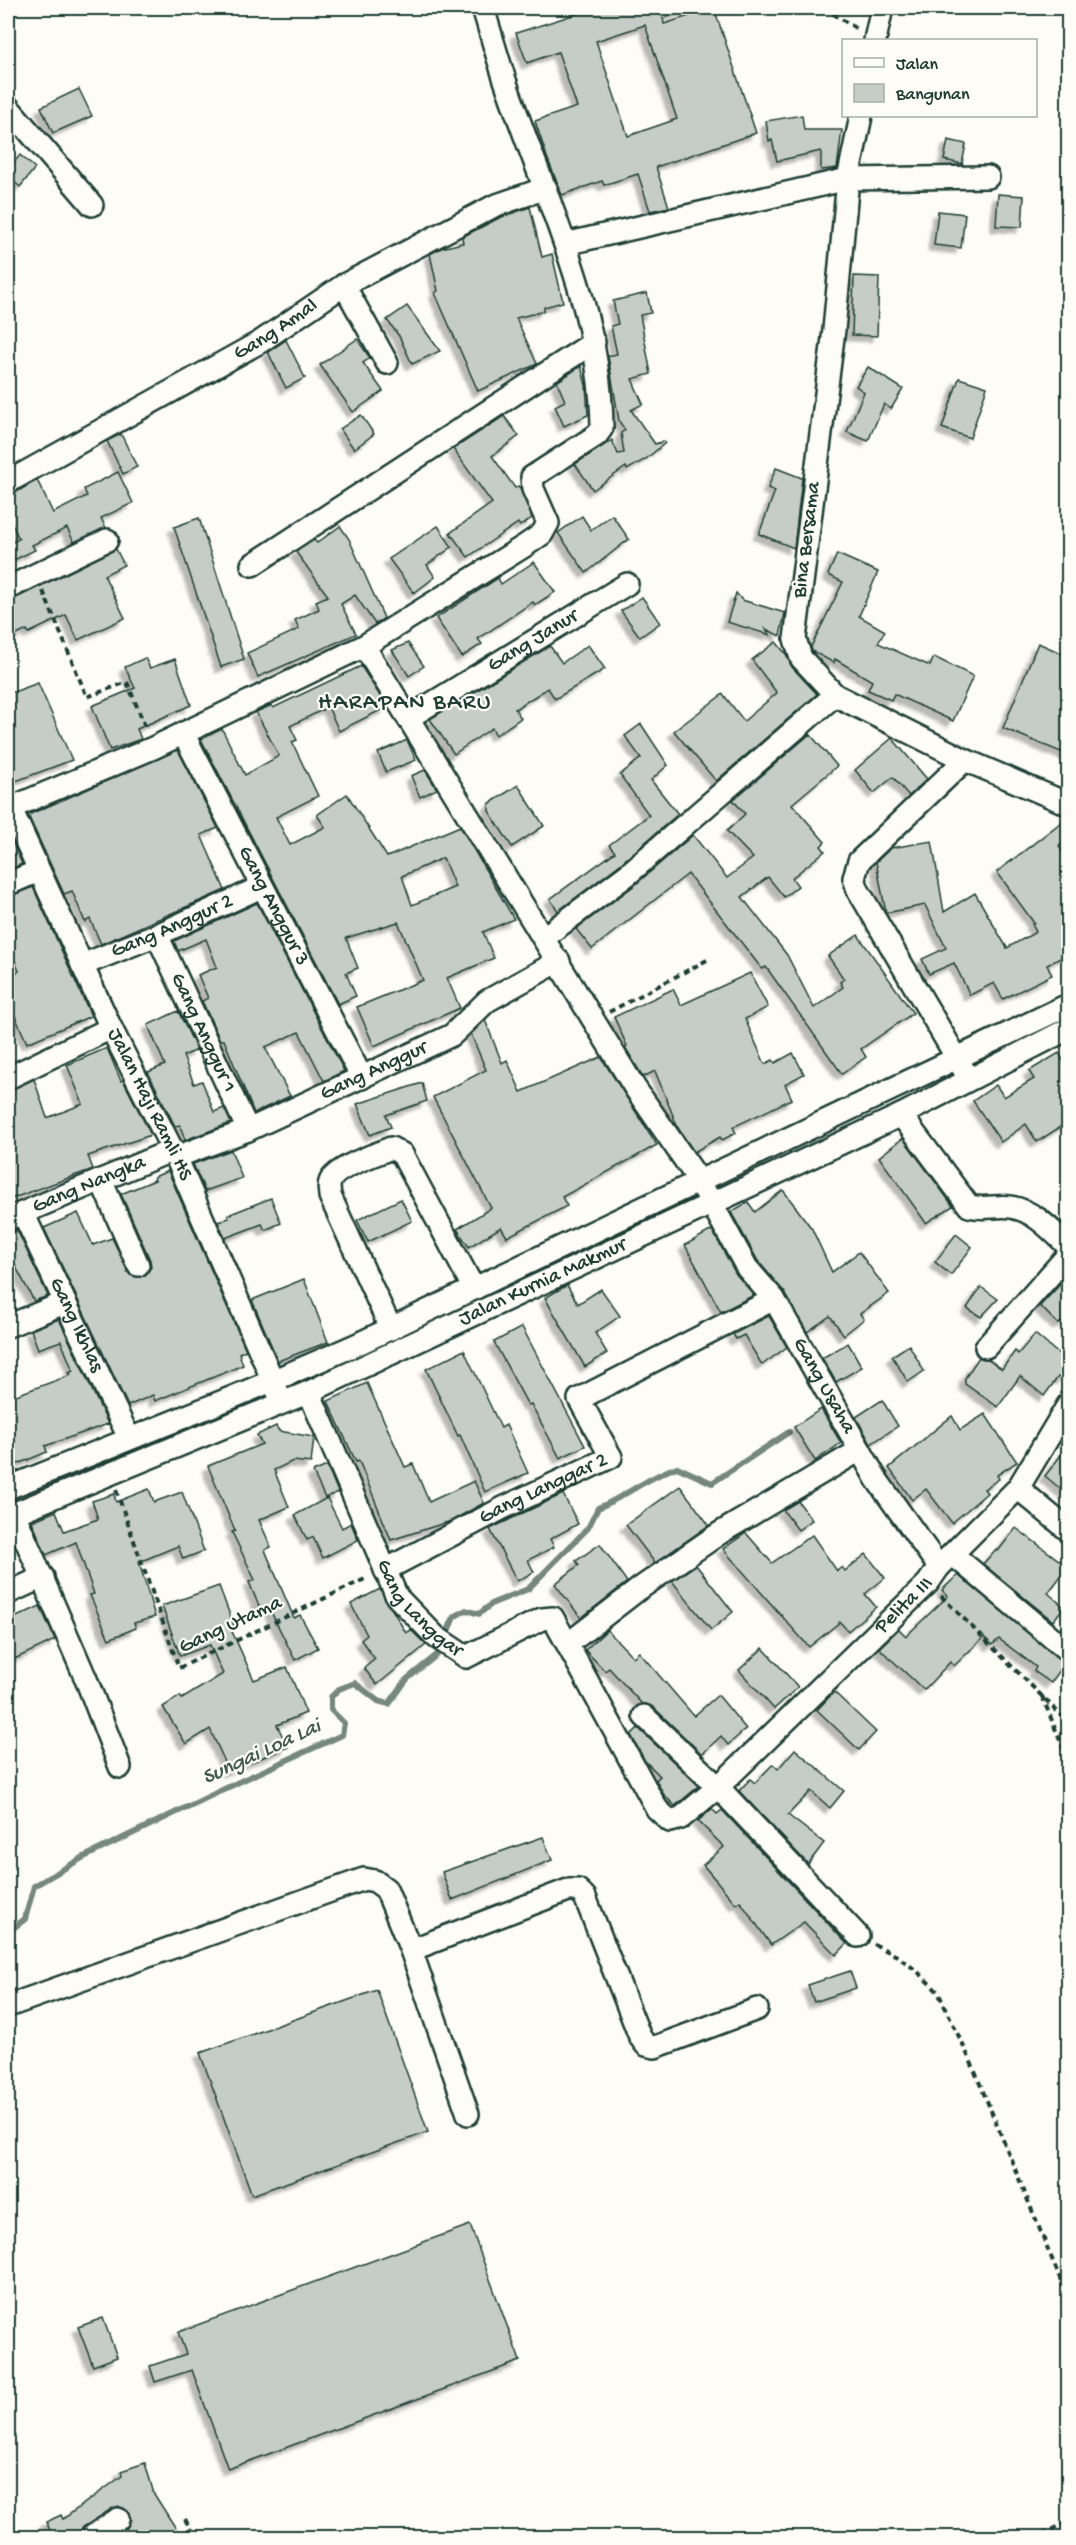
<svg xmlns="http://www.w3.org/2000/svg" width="1076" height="2545" viewBox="0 0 1076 2545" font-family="'Gochi Hand',sans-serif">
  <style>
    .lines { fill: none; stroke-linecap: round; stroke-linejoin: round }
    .stream { stroke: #75877f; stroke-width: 6 }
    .building { fill: #c6cdc7; stroke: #1f3d34; stroke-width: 1.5; fill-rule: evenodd; filter: url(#shadow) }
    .minor-casing { stroke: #1f3d34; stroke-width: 26 }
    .path { stroke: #1f3d34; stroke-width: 4; stroke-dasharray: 6 4.5; stroke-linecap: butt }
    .minor { stroke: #fdfcf7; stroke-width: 21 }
    .labels { text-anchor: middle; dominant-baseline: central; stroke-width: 4.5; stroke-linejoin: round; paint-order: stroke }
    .street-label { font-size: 21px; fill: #1f3d34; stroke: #fdfcf7 }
    .water-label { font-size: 22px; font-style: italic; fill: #435c53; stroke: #fdfcf7 }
    .quarter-label { font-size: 24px; letter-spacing: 1.5px; fill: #1f3d34; stroke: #fdfcf7 }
  </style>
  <defs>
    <filter id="shadow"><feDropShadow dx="-5.5" dy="5.5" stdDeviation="1.5" flood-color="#0004"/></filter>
  </defs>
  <rect width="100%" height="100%" fill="#fdfcf7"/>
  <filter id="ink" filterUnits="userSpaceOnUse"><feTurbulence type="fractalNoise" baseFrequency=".0167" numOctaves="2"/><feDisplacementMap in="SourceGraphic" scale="12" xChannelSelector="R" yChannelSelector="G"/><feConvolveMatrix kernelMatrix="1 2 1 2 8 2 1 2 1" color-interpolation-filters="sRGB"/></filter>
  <g filter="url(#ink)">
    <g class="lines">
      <!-- stream -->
      <path class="stream" d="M8 1932 25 1919 34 1886 84 1857 243 1780 342 1735 344 1723 331 1710V1697L339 1689 355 1683 378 1701 389 1704 407 1679 438 1654 454 1617 466 1610 479 1614 493 1603 528 1589 588 1528 598 1508C626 1496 648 1477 677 1467L712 1483 789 1432"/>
    </g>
    <!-- building -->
    <g class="building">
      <path d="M595 8H686L687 10 663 18 664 24 714 8 756 133 656 167 669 207 650 211 638 174 604 185 602 181 562 195 547 157 535 121 577 107 558 52 527 63 516 33ZM645 25 677 119 628 136 596 41Z"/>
      <polygon points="79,89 92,116 53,133 41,107"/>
      <polygon points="802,115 804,130 842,130 837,168 821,170 821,151 777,161 772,140 769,141 766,121"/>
      <polygon points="948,140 966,144 962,164 944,160"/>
      <polygon points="20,155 35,168 20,187 8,176 8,170"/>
      <polygon points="998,194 1024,196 1022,227 996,226"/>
      <polygon points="530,207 542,257 552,254 563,302 544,307 544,311 516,318 537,364 478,391 435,293 438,291 430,254 441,248 463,243 462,237 499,218"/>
      <polygon points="938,211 965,214 961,248 934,245"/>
      <polygon points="854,276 879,277 877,336 852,335"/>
      <polygon points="647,293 651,313 640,315 651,374 632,379 643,404 631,410 655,444 664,441 665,443 646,459 627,470 626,467 593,490 575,464 612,440 618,454 624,453 621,433 625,430 619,421 608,356 617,354 611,326 618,324 613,301"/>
      <polygon points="407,306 440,351 412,364 399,336 387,320"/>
      <polygon points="357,339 370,358 363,363 383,391 353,412 320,365"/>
      <polygon points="286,340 305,378 286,388 268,352"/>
      <polygon points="581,366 586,385 588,415 564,426 555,406 565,401 557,382"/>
      <polygon points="868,367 903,389 891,409 884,404 868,441 847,432 864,392 856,386"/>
      <polygon points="959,378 987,387 970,438 942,428"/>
      <polygon points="361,415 374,434 354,449 340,429"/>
      <polygon points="504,416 519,436 492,456 515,488 518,486 520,488 532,518 520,526 518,523 468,557 450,533 492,503 453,449"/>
      <polygon points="121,434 137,467 123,474 107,441"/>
      <polygon points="776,468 802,478 794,548 759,534 775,491 768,488"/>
      <polygon points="118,472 133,503 101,518 106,528 74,542 67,528 32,545 35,550 14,560 8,544 19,539 8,515 8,497 37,480 53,513 87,496 84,489"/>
      <polygon points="612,515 629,539 586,573 558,533 582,516 591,530"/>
      <polygon points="199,518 244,659 221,667 174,527"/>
      <polygon points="340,526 349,539 384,618 375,624 355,595 341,604 356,634 258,677 247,653 299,629 295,620 319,609 316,601 328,596 296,552 314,540 317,543"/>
      <polygon points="438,526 452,547 427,565 435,577 414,593 389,559"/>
      <polygon points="116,549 124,565 104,575 125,618 78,640 66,615 29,633 27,630 8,639 8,602"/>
      <polygon points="837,554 878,572 859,616 885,631 878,643 930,666 934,657 973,676 953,721 894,694 891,700 868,690 872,681 835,659 834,663 812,651 811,647 843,582 828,575"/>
      <polygon points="534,562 555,592 535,605 533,602 478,639 482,644 462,657 436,618 498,578 501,584"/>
      <polygon points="736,593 742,600 785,613 780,636 766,629 770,635 727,622"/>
      <polygon points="642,597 660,623 640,637 621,611"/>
      <polygon points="776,642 786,654 792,667 817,694 716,781 674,731 723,694 744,721 777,693 752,660"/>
      <polygon points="408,643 424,666 409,676 392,650"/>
      <polygon points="1038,643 1068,656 1068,755 1003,728"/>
      <polygon points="588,645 605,669 555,699 548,688 515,709 521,718 496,735 492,728 454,754 430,719 550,646 562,663"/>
      <polygon points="145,658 150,668 175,659 191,705 137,729 141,739 110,750 92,706 135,688 125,667"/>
      <path d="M361 666 387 707 339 731 328 707 290 726 297 740 292 742 318 796 276 817 290 845 325 827 317 815 347 794 387 857 460 826 514 919 483 932 494 958 447 978 460 1008 374 1046 357 1007 423 980 398 922 346 938 358 968 346 973 356 996 338 1004 201 739 222 729 245 775 279 756 256 712 272 705 273 708ZM443 858 455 887 412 905 402 876Z"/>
      <polygon points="38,683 72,760 8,784 8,694"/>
      <polygon points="641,724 668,765 651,780 678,814 619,865 558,911 550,899 615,852 609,845 649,815 620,775 641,758 625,736"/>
      <polygon points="810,734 837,766 792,804 825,842 821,846 825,851 792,878 798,886 784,897 768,877 742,897 787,955 814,1008 843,987 840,982 844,979 828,956 858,935 913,1013 861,1049 866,1057 842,1074 766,967 762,969 688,874 592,949 576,929 635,885 693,835 727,878 753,858 727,831 745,814 733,800"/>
      <polygon points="892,738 927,779 909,796 893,777 874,793 855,770"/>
      <polygon points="407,740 416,760 386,772 378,753"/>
      <polygon points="178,750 218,828 201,835 225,890 101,944 90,919 85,922 72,891 64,894 28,815"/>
      <polygon points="425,770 437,789 420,797 411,776"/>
      <polygon points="518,785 544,826 512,847 489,811 489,804"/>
      <polygon points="1068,817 1068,840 1059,846 1068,861 1068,954 1047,965 1052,975 1003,999 994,983 970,995 954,963 929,974 922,959 946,948 925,905 886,913 876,862 891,848 932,841 944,912 975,893 1007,948 1036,932 1032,924 1034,923 997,872"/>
      <polygon points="8,832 22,864 8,870"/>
      <polygon points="33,887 91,1016 27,1043 15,1016 8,1020 8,976 19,971 8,944 8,897"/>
      <polygon points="257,903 344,1071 324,1081 299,1032 265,1047 290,1096 254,1113 224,1040 220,1040 202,1001 208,998 198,975 217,967 206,939 178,951 174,941"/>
      <polygon points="750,973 768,1007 745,1019 765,1064 773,1060 775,1063 793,1053 804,1074 785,1084 792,1099 733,1127 736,1133 722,1140 720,1137 694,1152 678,1128 655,1071 643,1077 625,1047 627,1046 614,1017 673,989 681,1005"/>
      <polygon points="178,1011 197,1050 183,1056 194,1084 202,1081 214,1112 224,1108 231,1123 185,1140 180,1125 175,1126 148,1072 165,1065 148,1025"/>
      <polygon points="485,1020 502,1063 507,1060 521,1092 601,1057 657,1145 562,1197 567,1206 507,1237 501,1227 469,1247 457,1229 491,1208 433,1097 486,1070 471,1034"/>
      <polygon points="107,1048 121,1081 123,1080 151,1135 88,1156 93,1169 8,1200 8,1091 34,1079 47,1118 83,1104 67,1065"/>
      <polygon points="1059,1053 1068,1069 1068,1122 1037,1142 1026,1124 1001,1142 973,1101 996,1085 1004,1097 1034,1079 1029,1071"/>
      <polygon points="422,1083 427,1101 386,1115 391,1127 370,1135 357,1104"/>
      <polygon points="903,1138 953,1206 926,1223 879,1157"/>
      <polygon points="231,1150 242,1178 205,1191 193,1164"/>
      <polygon points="168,1171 246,1350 239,1353 243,1365 155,1401 153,1395 128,1406 44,1228 78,1213 93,1245 112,1238 130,1275 144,1276 151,1267 150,1260 121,1194 155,1180 154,1177"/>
      <polygon points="783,1190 812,1229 832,1272 859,1252 889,1293 860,1314 864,1319 844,1335 830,1316 807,1332 785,1293 758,1261 731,1212 748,1202 755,1212"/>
      <polygon points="271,1198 281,1223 265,1230 262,1224 225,1238 218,1222 229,1218 228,1215"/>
      <polygon points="401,1199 412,1221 368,1242 357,1220"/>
      <polygon points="17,1230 48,1296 34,1301 8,1252 8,1234"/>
      <polygon points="712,1230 736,1274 754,1295 721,1312 685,1245"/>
      <polygon points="956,1234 972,1247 951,1275 935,1262"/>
      <polygon points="1068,1276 1068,1320 1058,1324 1040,1306"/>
      <polygon points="304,1279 328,1342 278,1361 252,1300"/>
      <polygon points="567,1285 578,1304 601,1289 620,1316 595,1333 607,1353 585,1367 545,1298"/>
      <polygon points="981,1287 998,1299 981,1317 967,1308"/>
      <polygon points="769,1316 787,1347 762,1365 744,1335 736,1339 733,1334"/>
      <polygon points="59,1319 108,1424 45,1446 47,1452 8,1468 8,1398 71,1375 69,1373 73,1371 61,1341 38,1349 31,1330"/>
      <polygon points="522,1327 585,1446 560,1458 531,1404 528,1405 494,1342"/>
      <polygon points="1035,1334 1068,1362 1068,1370 1061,1379 1058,1377 1044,1396 1020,1376 998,1407 965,1384 965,1378 979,1357 988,1359 1002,1369 1015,1351 1018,1354"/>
      <polygon points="848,1343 862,1367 836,1382 822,1358"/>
      <polygon points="909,1345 924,1371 908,1382 892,1356"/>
      <polygon points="464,1350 501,1428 506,1425 528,1473 485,1492 460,1435 458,1436 426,1369"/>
      <polygon points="367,1383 405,1467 413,1464 429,1502 474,1481 484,1503 451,1521 391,1540 359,1461 356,1462 328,1401"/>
      <polygon points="882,1400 898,1426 871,1444 856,1417"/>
      <polygon points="821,1409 841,1443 815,1461 794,1427"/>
      <polygon points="985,1414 1017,1462 997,1475 999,1479 984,1489 987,1493 952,1523 926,1489 912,1500 889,1468 952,1416 960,1430"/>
      <polygon points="276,1426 279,1431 314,1437 311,1463 293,1461 274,1470 289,1507 259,1520 271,1547 265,1550 294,1618 300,1615 318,1648 295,1660 269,1608 261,1611 249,1582 255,1580 232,1532 235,1531 208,1466 262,1444 257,1435"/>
      <polygon points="1068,1446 1068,1495 1045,1476"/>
      <polygon points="327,1466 338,1492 325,1498 313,1472"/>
      <polygon points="680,1486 709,1525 655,1563 626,1525"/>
      <polygon points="149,1489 154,1502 182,1492 204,1551 183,1559 178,1546 139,1562 155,1617 134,1623 136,1628 109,1639 90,1595 94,1594 76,1542 46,1555 32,1521 56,1511 64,1531 98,1519 92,1501 114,1494 116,1502"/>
      <polygon points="563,1494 578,1524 550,1539 554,1547 528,1560 534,1572 517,1581 490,1529"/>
      <polygon points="327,1498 342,1528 351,1523 358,1540 323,1558 313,1537 307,1540 295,1515"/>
      <polygon points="798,1501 812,1520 798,1530 783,1510"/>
      <polygon points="1016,1528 1068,1567 1048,1593 1064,1607 1053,1621 983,1564 996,1549 998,1551"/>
      <polygon points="746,1533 772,1563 812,1535 837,1571 842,1567 845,1571 866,1554 885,1578 865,1594 876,1607 848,1631 840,1622 809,1647 723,1549"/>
      <polygon points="600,1544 627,1582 581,1618 555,1584 579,1565 576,1561"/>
      <polygon points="696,1565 733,1612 711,1630 672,1581"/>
      <polygon points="958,1575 1065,1663 1051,1683 1034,1671 1036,1667 999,1639 992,1645 984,1637 954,1666 950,1662 924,1690 879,1648 899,1629 906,1636 948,1596 942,1590"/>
      <polygon points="219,1586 234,1626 230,1627 254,1680 287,1667 306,1713 277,1725 288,1747 229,1771 210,1729 186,1744 163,1707 180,1696 182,1699 223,1674 210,1645 180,1656 162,1606"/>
      <polygon points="380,1589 406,1633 411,1630 426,1645 377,1685 364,1668 375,1659 361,1640 367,1635 351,1604"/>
      <polygon points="40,1606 55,1640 8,1662 8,1621"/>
      <polygon points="607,1630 633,1657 639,1652 694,1716 718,1695 746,1729 728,1745 721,1736 702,1754 653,1707 642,1704 609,1668 605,1671 585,1650"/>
      <polygon points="763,1648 798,1687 774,1709 739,1670"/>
      <polygon points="834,1692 876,1732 859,1750 817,1710"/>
      <polygon points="638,1728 699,1786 675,1806 664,1795 656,1780 660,1776 645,1761 631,1735"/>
      <polygon points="795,1749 844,1791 830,1808 811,1791 788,1815 824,1843 808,1864 739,1791 750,1779 755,1783 773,1764 778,1769"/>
      <polygon points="712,1809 717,1814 722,1810 847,1944 836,1955 804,1922 771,1945 740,1901 736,1904 703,1865 724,1847 698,1821"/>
      <polygon points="543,1837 552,1860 452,1900 442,1872"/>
      <polygon points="850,1971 856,1988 814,2002 808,1985"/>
      <polygon points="377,1990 428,2132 252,2195 200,2053"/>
      <polygon points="470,2225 520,2361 228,2469 192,2370 155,2382 150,2366 186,2354 178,2332"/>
      <polygon points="103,2318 117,2357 93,2366 78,2327"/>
      <polygon points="145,2463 154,2494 182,2538 113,2538 126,2529 131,2519 128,2511 118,2506 83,2527 77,2538 54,2538 46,2522 61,2515 63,2519 122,2476 121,2471"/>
    </g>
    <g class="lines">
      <!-- minor casing -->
      <g class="minor-casing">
        <g id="minor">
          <polyline points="875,40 882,8"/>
          <polyline points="8,107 92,205"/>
          <polyline points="861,116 848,179 834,330 795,639 801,658 835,695 965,760 1068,804"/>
          <polyline points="565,244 848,179 988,177"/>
          <polyline points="344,285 387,363"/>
          <path id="s1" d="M8 482 260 342 344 285 494 206 546 188"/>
          <polyline points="252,565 594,342"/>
          <polyline points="8,588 107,540"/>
          <path id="s2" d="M364 646 635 1088 700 1182 747 1268 774 1299 877 1480 939 1567"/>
          <path id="s3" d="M408 718 627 584"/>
          <path id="s4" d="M183 733 362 1078"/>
          <path id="s5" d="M8 802 111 1028 176 1157 279 1395"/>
          <path d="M8 809 153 748 364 646 526 545 542 534 548 523 533 489 532 477 597 435 602 428C601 308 545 198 507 86 498 60 491 34 483 8"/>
          <polyline points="8,884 38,871"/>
          <path id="s6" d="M157 935 248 1130"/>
          <polyline points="543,938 627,875 835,695"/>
          <path id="s7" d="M82 965 157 935 261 887"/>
          <polyline points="965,1072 858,890 854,878 859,861 965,760"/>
          <polyline points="8,1078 111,1028"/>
          <path d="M901 1115 969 1206C984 1210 997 1205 1011 1207 1035 1211 1052 1231 1068 1246"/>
          <path id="s8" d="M176 1157 248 1130 452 1035 487 1001 559 961"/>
          <polyline points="101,1180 138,1265"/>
          <path id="s9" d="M23 1213 129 1438"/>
          <path id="s10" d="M8 1219 173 1150"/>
          <polyline points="8,1326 64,1303"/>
          <path d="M391 1329 330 1196C330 1193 328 1186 330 1182 334 1168 377 1154 391 1148L402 1154 474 1289"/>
          <polyline points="986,1347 1068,1255"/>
          <path id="s11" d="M309 1392 397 1597 436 1637 466 1657 542 1619 553 1618 657 1809 670 1821 681 1818 718 1787 928 1583 939 1567 1018 1488 1068 1405"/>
          <path d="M8 1488C125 1440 244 1395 360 1343L1068 1005"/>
          <polyline points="1018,1488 1068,1530"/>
          <polyline points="14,1513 86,1679 120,1767"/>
          <path id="s12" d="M8 1516 309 1392 901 1115 1068 1029"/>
          <polyline points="952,1554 1068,1651"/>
          <path id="s13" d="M385 1570 503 1508 611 1457 579 1399 774 1299"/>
          <polyline points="8,1593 43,1577"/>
          <polyline points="569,1643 639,1589 720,1533 860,1450"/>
          <polyline points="644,1716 718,1787 858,1936"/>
          <polyline points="411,1950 568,1890 578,1890 585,1897 640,2037 646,2045 655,2047 757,2009"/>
          <polyline points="8,2006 364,1879 375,1881 386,1889 411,1950 468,2114"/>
          <polyline points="90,2538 118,2519"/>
        </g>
      </g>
      <!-- path -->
      <g class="path">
        <polyline points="824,8 857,29"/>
        <polyline points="43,591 87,697 127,682 146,729"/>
        <polyline points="609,1012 709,959"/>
        <polyline points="116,1490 179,1668 367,1578"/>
        <polyline points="941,1596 1068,1722"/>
        <polyline points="1042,1696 1068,1760"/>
        <polyline points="874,1944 897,1956 917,1971 938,1992 971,2062 1068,2298"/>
        <polyline points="185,2519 195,2538"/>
        <polyline points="1032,2538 1068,2522"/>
      </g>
      <!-- minor -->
      <use href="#minor" class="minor"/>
    </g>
  </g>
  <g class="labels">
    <!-- street labels -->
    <g class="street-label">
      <text stroke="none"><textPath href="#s1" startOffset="308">Gang Amal</textPath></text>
      <text transform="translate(808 540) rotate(-83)">Bina Bersama</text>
      <text stroke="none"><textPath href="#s3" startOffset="147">Gang Janur</textPath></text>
      <text stroke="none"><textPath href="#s4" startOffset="195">Gang Anggur 3</textPath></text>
      <text stroke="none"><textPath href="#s7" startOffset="98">Gang Anggur 2</textPath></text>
      <text stroke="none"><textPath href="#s6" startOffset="108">Gang Anggur 1</textPath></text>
      <text stroke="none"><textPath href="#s8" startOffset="216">Gang Anggur</textPath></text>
      <text stroke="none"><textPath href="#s5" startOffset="334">Jalan Haji Ramli HS</textPath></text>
      <text stroke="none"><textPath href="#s10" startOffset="88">Gang Nangka</textPath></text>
      <text stroke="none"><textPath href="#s12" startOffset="584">Jalan Kurnia Makmur</textPath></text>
      <text stroke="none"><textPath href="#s9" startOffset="124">Gang Ikhlas</textPath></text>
      <text stroke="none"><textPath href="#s2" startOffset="872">Gang Usaha</textPath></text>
      <text stroke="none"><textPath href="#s13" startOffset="178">Gang Langgar 2</textPath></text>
      <text stroke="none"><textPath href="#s11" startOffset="246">Gang Langgar</textPath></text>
      <text stroke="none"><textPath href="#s11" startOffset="966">Pelita III</textPath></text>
      <text transform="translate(231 1626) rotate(-25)">Gang Utama</text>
    </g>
    <!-- water labels -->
    <g class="water-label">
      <text transform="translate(262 1753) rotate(-25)">Sungai Loa Lai</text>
    </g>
    <!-- quarter labels -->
    <g class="quarter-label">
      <text x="405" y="703">HARAPAN BARU</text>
    </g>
  </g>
  <!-- margin -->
  <rect width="1076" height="2545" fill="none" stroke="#fdfcf7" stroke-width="30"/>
  <rect x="15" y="15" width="1046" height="2515" fill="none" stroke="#1f3d34" stroke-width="2" filter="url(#ink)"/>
  <!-- legend -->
  <rect x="842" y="39" width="195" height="78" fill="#fdfcf7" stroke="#a4b0a9" stroke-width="1.5"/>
  <rect x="854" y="58" width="30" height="9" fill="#fdfcf7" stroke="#a4b0a9" stroke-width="1.5"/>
  <text x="896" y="69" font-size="18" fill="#1f3d34">Jalan</text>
  <rect x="854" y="84" width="30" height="18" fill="#c6cdc7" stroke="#a4b0a9" stroke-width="1.5"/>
  <text x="896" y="99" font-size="18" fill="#1f3d34">Bangunan</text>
</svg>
